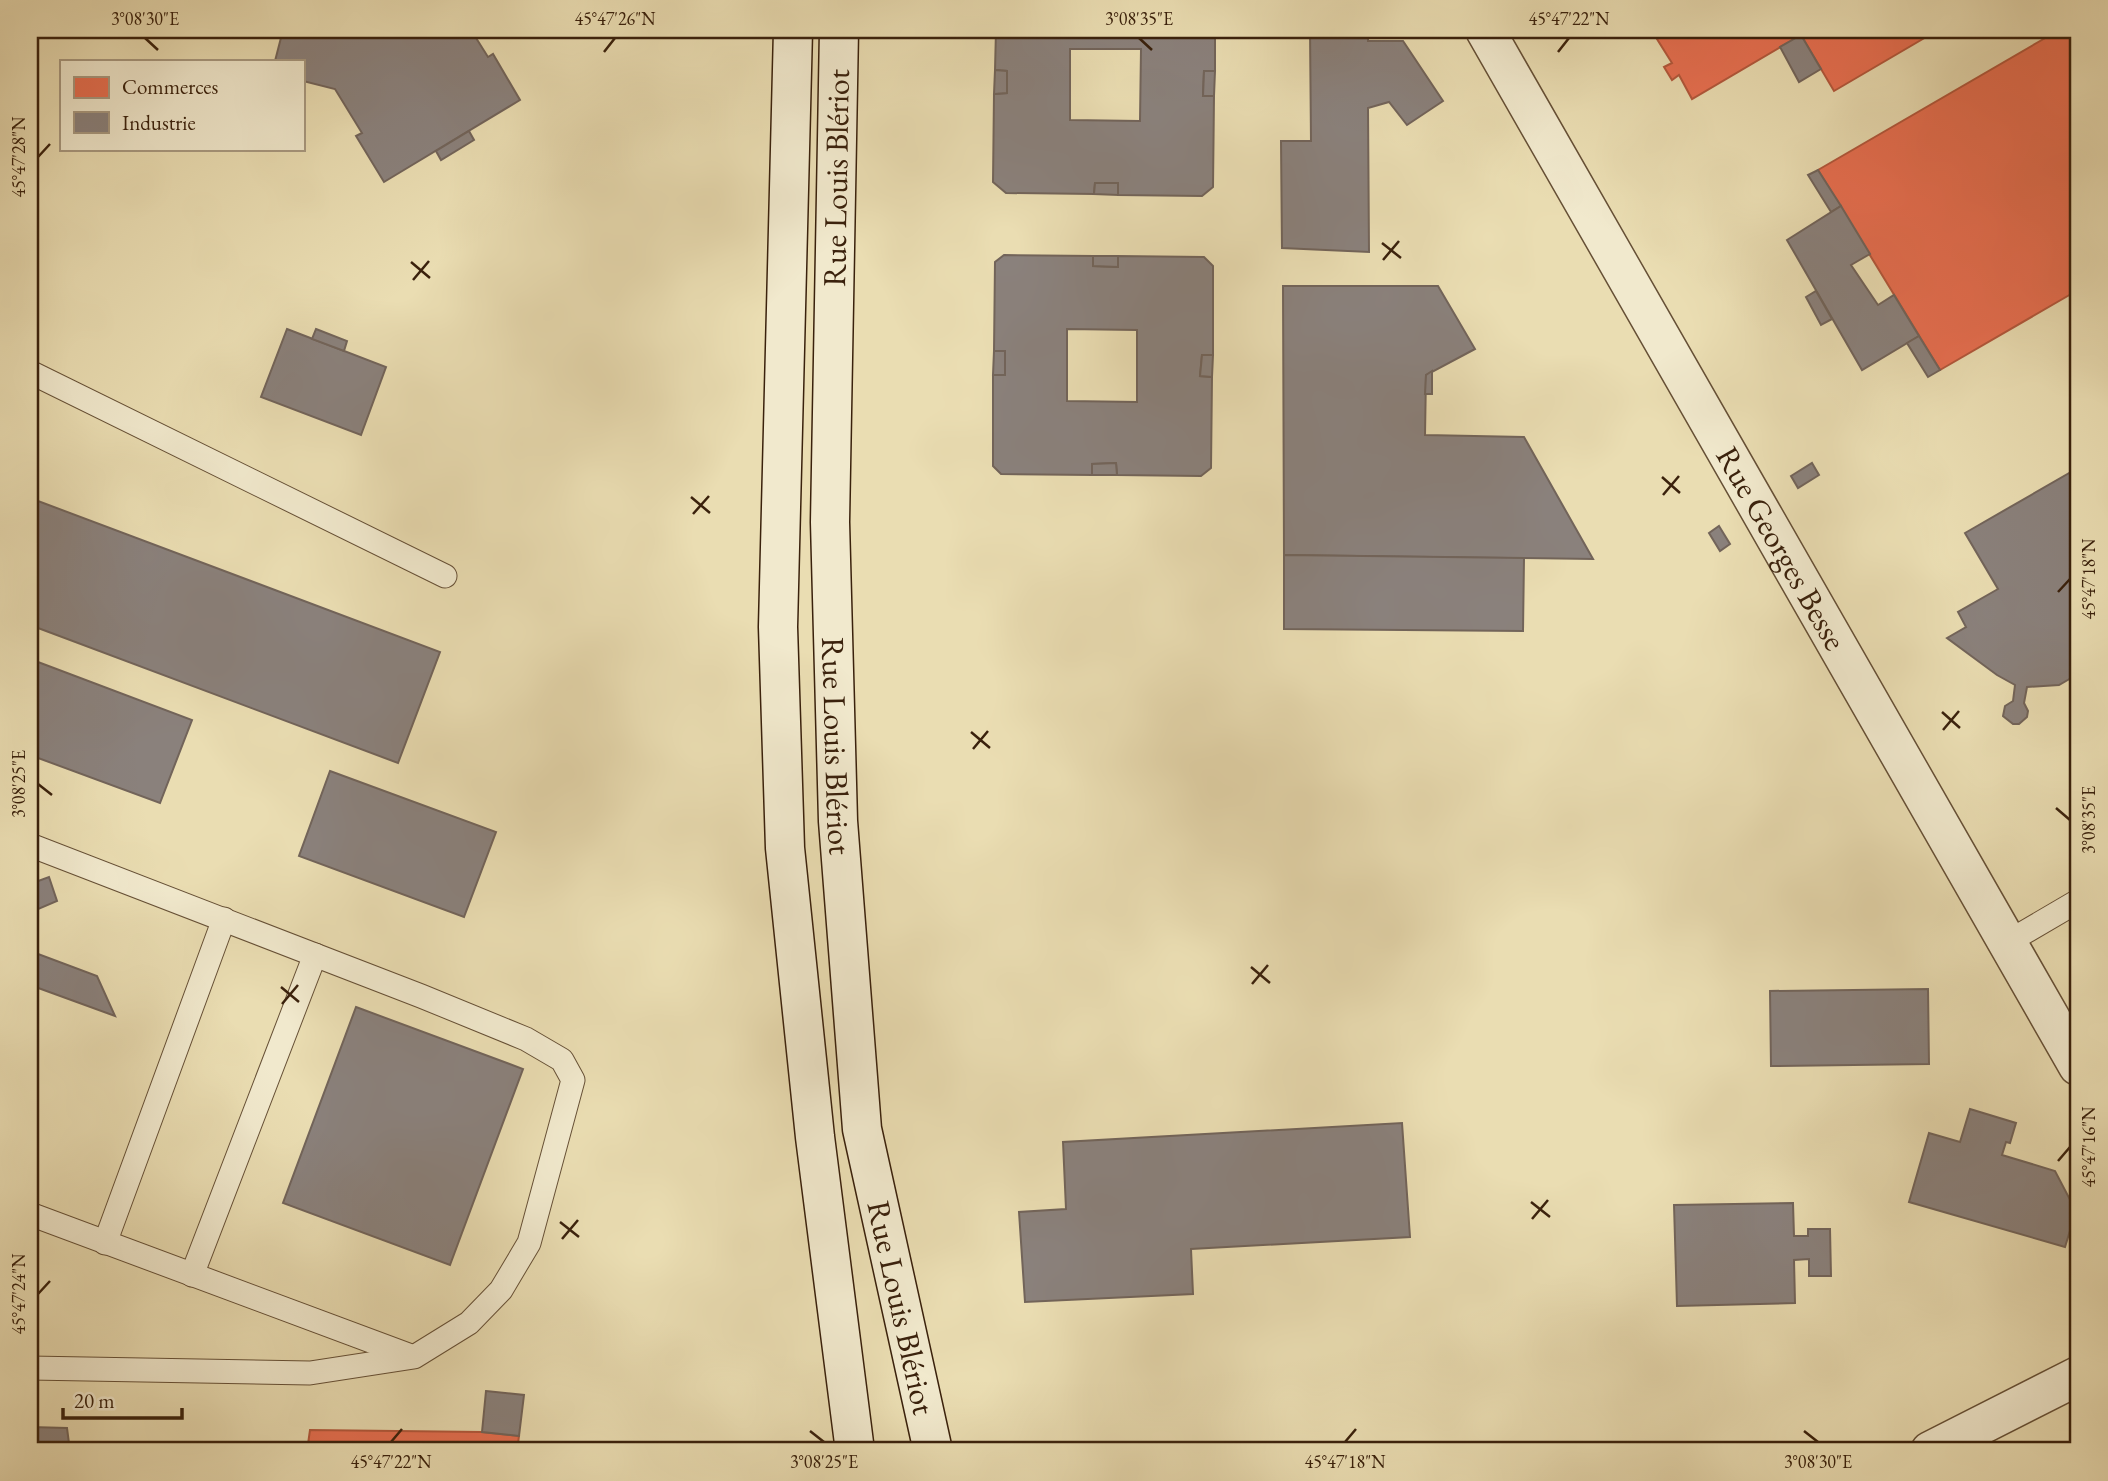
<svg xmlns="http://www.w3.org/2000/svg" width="2108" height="1481" viewBox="0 0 2108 1481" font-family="'EB Garamond',serif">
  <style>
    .shops { fill: #e76f51; stroke: #b3583c; stroke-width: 2 }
    .industry { fill: #8a817c; stroke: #72645a; stroke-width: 2; fill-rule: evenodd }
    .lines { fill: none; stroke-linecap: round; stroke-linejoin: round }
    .service-casing { stroke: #665036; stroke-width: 25 }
    .minor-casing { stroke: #665036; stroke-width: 41 }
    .secondary-casing { stroke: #3a210c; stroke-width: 41 }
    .service { stroke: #f1e9cd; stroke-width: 23 }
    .minor { stroke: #f1e9cd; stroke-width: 38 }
    .secondary { stroke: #f1e9cd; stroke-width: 38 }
    .ticks { fill: none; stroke: #3a210c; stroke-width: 2.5 }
    .labels { text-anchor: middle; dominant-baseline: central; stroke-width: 7; stroke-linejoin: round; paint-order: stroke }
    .street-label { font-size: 32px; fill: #3a210c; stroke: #f1e9cd }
    .neatline { fill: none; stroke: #3a210c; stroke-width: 2.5 }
    .ticks-label { font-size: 18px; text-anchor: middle; fill: #3a210c }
  </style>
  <rect width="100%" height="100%" fill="#eaddb2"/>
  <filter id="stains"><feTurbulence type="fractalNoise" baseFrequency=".00286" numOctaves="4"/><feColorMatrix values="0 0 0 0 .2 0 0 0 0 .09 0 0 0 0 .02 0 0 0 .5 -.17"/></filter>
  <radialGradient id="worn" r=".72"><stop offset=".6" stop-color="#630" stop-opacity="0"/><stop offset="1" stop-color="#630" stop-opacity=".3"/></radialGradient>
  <!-- shops -->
  <g class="shops">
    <polygon points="1673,30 1938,30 1834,91 1801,35 1692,99 1679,75 1672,80 1664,67 1672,63 1657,39"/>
    <polygon points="2042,30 2078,30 2078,290 1940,370 1818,170 2047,37"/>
    <polygon points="310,1430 482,1432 519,1436 517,1451 307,1451"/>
  </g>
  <!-- industry -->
  <g class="industry">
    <polygon points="283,30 327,30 331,34 349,38 363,30 471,30 488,57 493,54 520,100 384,182 356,136 362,133 335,89 303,81 303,61 275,61"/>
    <path d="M996 30H1215V71H1204L1203 96H1214L1213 187 1202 196 1118 195V183H1095L1094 194 1006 193 993 182 994 94 1007 93V71L995 70ZM1070 49H1141L1140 121 1070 120Z"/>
    <polygon points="1310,30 1368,30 1368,41 1403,41 1443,101 1407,125 1389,102 1368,108 1369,252 1282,248 1281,141 1311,141"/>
    <polygon points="1801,35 1821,69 1799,82 1780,47"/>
    <polygon points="995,70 1007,71 1007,93 994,94"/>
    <polygon points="1204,71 1215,71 1214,96 1203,96"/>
    <polygon points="469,131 474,140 441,160 436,151"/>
    <polygon points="1818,170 1841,206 1831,212 1808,175"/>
    <polygon points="1095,183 1118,183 1118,195 1094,194"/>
    <polygon points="1841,206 1870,254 1851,265 1878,305 1894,295 1919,336 1862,370 1787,240"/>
    <path d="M1004 255 1093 256V266L1118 267V256L1204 257 1213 266V355H1202L1200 376 1212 377 1211 468 1201 476 1117 475 1116 463 1092 464V475L1001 474 993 466V375H1005V351H994L995 262ZM1067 329 1137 330V402L1067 401Z"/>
    <polygon points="1093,256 1118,256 1118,267 1093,266"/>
    <polygon points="1283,286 1438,286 1475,349 1426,375 1425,435 1524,437 1593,559 1284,555"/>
    <polygon points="1816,291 1832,319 1821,325 1806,297"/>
    <polygon points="287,329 386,367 361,435 261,397"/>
    <polygon points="316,329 347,341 344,351 312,339"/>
    <polygon points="1919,336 1940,370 1928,377 1907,343"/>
    <polygon points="994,351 1005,351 1005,375 993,375"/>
    <polygon points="1202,355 1213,355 1212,377 1200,376"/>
    <polygon points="1432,371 1432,394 1425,394 1426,375"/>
    <polygon points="1116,463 1117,475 1092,475 1092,464"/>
    <polygon points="1812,463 1819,475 1798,488 1791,476"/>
    <polygon points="2078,468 2078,674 2059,685 2027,687 2024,703 2028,711 2027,717 2019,724 2013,724 2003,716 2005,706 2013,701 2015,685 1997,675 1947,638 1966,627 1958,612 1998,589 1965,533"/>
    <polygon points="30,498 440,652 398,763 30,625"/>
    <polygon points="1719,526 1730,544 1720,551 1709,533"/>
    <polygon points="1284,555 1524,558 1523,631 1284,629"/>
    <polygon points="30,659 192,720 160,803 30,755"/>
    <polygon points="330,771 496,832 464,917 299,856"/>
    <polygon points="49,877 57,901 36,910 30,893 30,884"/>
    <polygon points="30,951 97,976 115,1016 30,985"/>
    <polygon points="1928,989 1929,1064 1771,1066 1770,991"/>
    <polygon points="356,1007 523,1069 450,1265 283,1203"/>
    <polygon points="1970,1109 2016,1123 2010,1143 2006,1142 2002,1155 2055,1171 2076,1211 2065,1247 1909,1202 1929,1133 1960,1142"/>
    <polygon points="1402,1123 1410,1237 1191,1249 1193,1294 1025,1302 1019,1212 1066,1209 1063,1142"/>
    <polygon points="1793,1203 1794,1236 1808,1236 1808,1229 1830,1229 1831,1276 1809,1276 1809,1259 1794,1260 1795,1303 1677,1306 1674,1205"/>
    <polygon points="486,1391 524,1395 519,1436 482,1432"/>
    <polygon points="30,1427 67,1428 70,1451 30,1451"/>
  </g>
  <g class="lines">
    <!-- service casing -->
    <g class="service-casing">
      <g id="service">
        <polyline points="30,372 445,576"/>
        <polyline points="30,845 421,996 526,1039 562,1060 573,1080 529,1243 501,1290 469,1323 414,1357 310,1373 30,1368"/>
        <polyline points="2008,942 2078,901"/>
        <polyline points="30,1214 411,1356"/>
        <polyline points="105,1243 224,919"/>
        <polyline points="192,1275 315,955"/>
      </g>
    </g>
    <!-- minor casing -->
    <g class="minor-casing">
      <g id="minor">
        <path id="s1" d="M1485 30 2078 1066"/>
        <polyline points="1930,1451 2078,1376"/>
      </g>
    </g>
    <!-- secondary casing -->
    <g class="secondary-casing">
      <g id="secondary">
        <polyline points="793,30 778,627 785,848 815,1137 855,1451"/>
        <path id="s2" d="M839 30 830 522 838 821 862 1129 933 1451"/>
      </g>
    </g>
    <!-- service -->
    <use href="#service" class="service"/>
    <!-- minor -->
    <use href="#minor" class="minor"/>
    <!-- secondary -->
    <use href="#secondary" class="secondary"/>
  </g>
  <!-- ticks -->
  <path class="ticks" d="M145 38 158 50M1139 38 1152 50M604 52 615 38M1558 52 1569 38M38 157 50 144M1382 243 1401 258M1383 260 1399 241M411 262 430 278M413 280 429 261M1662 477 1680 493M1663 495 1679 476M691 497 710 513M693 514 709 496M2058 592 2070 579M1942 712 1960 728M1943 730 1959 711M971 732 990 748M973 749 988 731M38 784 52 795M2056 808 2070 820M1251 967 1270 983M1252 984 1268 965M281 987 299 1002M282 1004 298 985M2058 1161 2070 1147M1531 1202 1550 1217M1532 1219 1548 1200M560 1222 579 1237M562 1239 578 1220M38 1294 50 1281M810 1431 824 1442M1804 1431 1818 1442M391 1442 402 1429M1345 1442 1356 1429"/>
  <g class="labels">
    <!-- street labels -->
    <g class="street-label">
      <text transform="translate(836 178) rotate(-89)">Rue Louis Blériot</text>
      <text stroke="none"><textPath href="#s1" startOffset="597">Rue Georges Besse</textPath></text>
      <text stroke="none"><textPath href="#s2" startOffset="716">Rue Louis Blériot</textPath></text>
      <text stroke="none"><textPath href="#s2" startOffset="1283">Rue Louis Blériot</textPath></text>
    </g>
  </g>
  <!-- margin -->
  <rect width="2108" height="1481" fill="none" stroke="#eaddb2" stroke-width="77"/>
  <!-- legend -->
  <rect x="60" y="60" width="245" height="91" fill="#f1e9cd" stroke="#a89980" stroke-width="2"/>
  <rect x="74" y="77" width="35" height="21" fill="#e76f51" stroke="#a89980" stroke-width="2"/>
  <text x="122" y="94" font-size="21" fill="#3a210c">Commerces</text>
  <rect x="74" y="112" width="35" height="21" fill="#8a817c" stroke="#a89980" stroke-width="2"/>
  <text x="122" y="130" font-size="21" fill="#3a210c">Industrie</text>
  <!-- scale -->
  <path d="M63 1408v10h119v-10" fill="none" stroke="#3a210c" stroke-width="3.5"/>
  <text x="74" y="1408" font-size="21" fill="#3a210c" stroke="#f1e9cd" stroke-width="5" paint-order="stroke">20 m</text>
  <rect x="38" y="38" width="2032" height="1404" class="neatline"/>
  <g class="ticks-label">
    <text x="145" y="25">3°08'30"E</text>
    <text x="615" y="25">45°47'26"N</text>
    <text x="1139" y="25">3°08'35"E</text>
    <text x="1569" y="25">45°47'22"N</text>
    <text transform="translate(19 157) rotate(-90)" y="6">45°47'28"N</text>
    <text transform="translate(2089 579) rotate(-90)" y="6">45°47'18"N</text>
    <text transform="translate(19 784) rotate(-90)" y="6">3°08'25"E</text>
    <text transform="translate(2089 820) rotate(-90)" y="6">3°08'35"E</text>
    <text transform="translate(2089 1147) rotate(-90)" y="6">45°47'16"N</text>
    <text transform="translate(19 1294) rotate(-90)" y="6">45°47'24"N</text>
    <text x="391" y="1468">45°47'22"N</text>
    <text x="824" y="1468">3°08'25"E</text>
    <text x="1345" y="1468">45°47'18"N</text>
    <text x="1818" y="1468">3°08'30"E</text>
  </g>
  <rect width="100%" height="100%" filter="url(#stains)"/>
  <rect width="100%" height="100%" fill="url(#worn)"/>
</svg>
